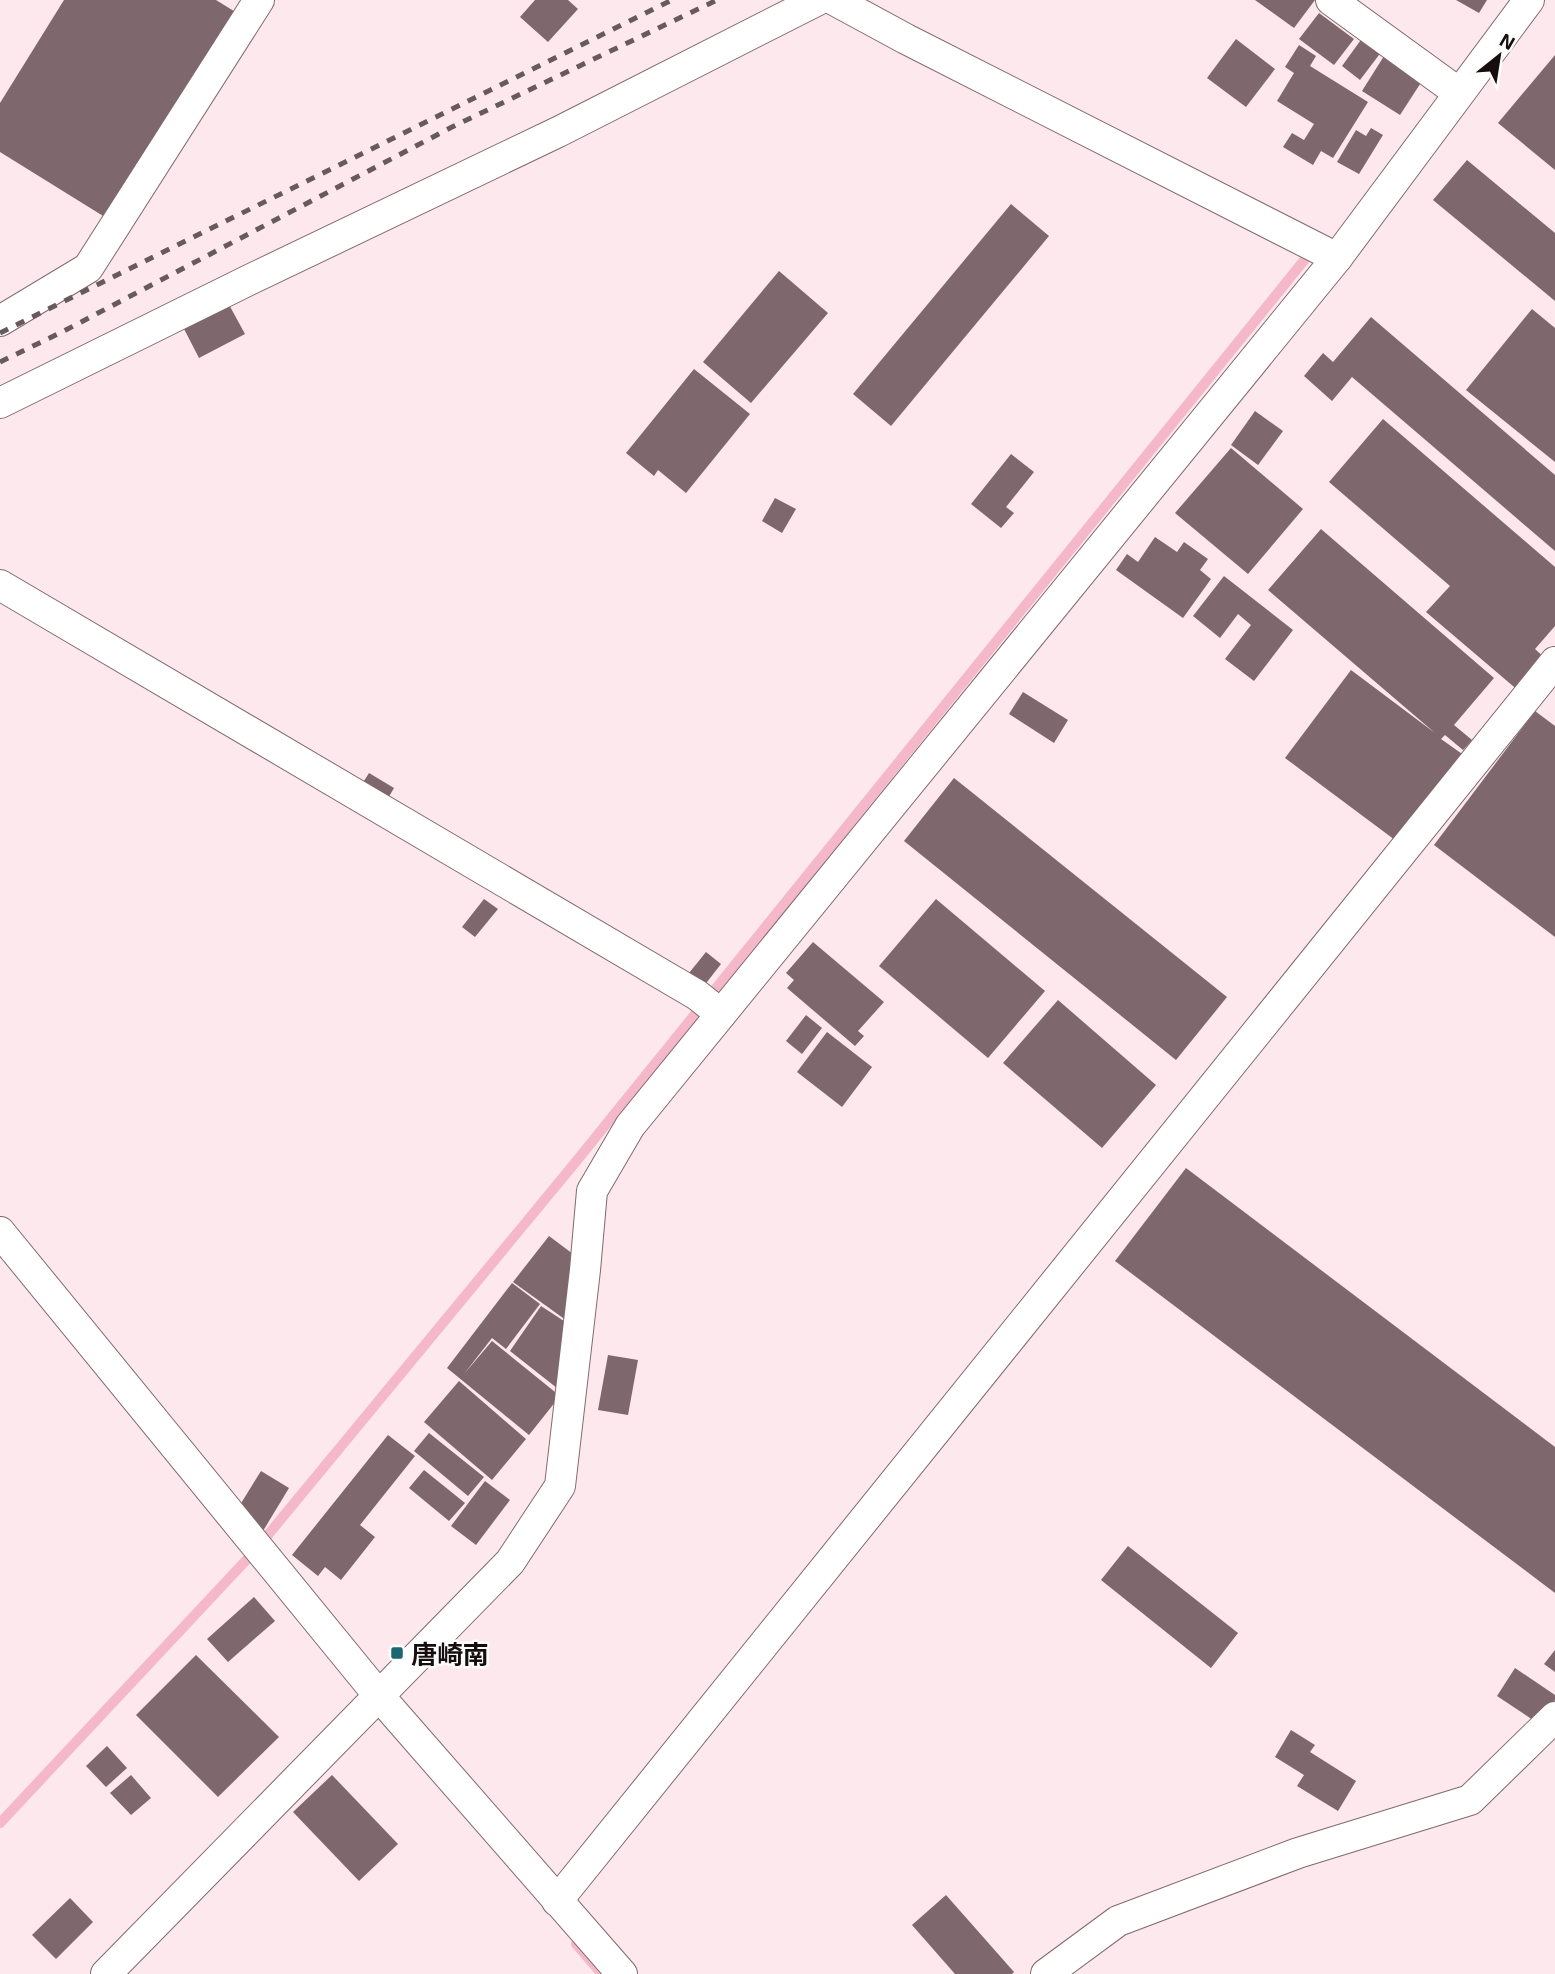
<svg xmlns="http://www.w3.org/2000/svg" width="1555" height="1974" viewBox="0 0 1555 1974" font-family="'Exo 2','Noto Sans JP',sans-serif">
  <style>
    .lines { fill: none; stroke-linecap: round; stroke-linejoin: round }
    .stream { stroke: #f5b8c8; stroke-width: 10 }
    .building { fill: #7e676d }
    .minor-casing { stroke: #816a6f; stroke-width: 32 }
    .minor { stroke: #fff; stroke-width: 30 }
    .rail { stroke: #675a5d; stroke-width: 5; stroke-dasharray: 9 9; stroke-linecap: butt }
    .poi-dot { fill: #1c6672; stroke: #fcfcfc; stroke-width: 2.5 }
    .labels { text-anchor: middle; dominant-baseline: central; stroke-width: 5; stroke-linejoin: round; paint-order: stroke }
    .poi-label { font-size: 26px; font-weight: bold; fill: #160d0f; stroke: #fcfcfc; text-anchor: start }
  </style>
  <rect width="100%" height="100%" fill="#fde8ed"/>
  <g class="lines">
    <!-- stream -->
    <g class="stream">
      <polyline points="0,1823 253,1553 574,1164 1314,248"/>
      <polyline points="576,1944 602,1974"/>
    </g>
  </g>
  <!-- building -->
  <g class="building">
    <polygon points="64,0 216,0 237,13 108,219 0,152 0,103"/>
    <polygon points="535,0 568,0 578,9 548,42 520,17"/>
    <polygon points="1255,0 1315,0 1294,28"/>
    <polygon points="1456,0 1487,0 1479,13"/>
    <polygon points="1319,13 1354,39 1334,65 1299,39"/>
    <polygon points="1363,37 1382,51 1360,80 1342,66"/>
    <polygon points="1236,39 1275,69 1246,107 1207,78"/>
    <polygon points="1299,45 1316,56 1310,66 1368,102 1333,158 1321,151 1313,165 1283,147 1292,133 1304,140 1314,124 1277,101 1294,73 1285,67"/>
    <polygon points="1555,55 1555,170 1498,123"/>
    <polygon points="1384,56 1422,81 1400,115 1362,91"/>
    <polygon points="1371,128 1383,135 1359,174 1337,162 1356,130 1366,136"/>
    <polygon points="1467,160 1555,233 1555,301 1433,200"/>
    <polygon points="1011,204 1049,236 891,426 853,394"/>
    <polygon points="779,271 828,313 751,403 703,362"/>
    <polygon points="227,301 245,334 199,358 182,325"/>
    <polygon points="1532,309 1555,328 1555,462 1466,390"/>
    <polygon points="1371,317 1555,475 1555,551 1352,377 1332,401 1304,376 1323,353 1333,362"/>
    <polygon points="694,369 750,414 686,493 658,470 654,476 626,453"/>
    <polygon points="1255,411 1283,431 1258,465 1231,445"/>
    <polygon points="1383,419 1555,567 1555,626 1535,649 1547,660 1520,692 1426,612 1450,586 1329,482"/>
    <polygon points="1231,448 1303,509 1248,574 1175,513"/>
    <polygon points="1011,454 1034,472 1006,507 1014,513 1001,528 971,504"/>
    <polygon points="775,498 796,509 782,533 762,521"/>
    <polygon points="1321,529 1494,678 1454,725 1472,740 1463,750 1445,735 1441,739 1465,756 1399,843 1285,758 1351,670 1435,733 1268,590"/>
    <polygon points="1155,537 1177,552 1184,542 1208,559 1200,570 1211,579 1183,618 1116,570 1127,554 1138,562"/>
    <polygon points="1224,576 1293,630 1254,681 1225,659 1251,625 1238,614 1220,638 1193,616"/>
    <polygon points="1023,692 1068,720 1054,743 1009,714"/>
    <polygon points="1535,711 1555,726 1555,937 1434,845"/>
    <polygon points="369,773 394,788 383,807 357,792"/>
    <polygon points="954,778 1227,997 1176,1060 904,841"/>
    <polygon points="484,899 498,909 475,937 462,927"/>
    <polygon points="936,899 1045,991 988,1058 879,966"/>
    <polygon points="813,942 884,1002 858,1031 864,1036 855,1046 787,988 794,980 786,973"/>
    <polygon points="706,952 721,964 700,991 685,978"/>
    <polygon points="1058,1000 1156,1085 1102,1148 1003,1063"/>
    <polygon points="806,1015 822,1028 802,1054 786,1041"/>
    <polygon points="827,1032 872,1067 842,1107 797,1072"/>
    <polygon points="1186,1168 1555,1447 1555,1593 1115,1261"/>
    <polygon points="549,1236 577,1257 570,1323 513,1282"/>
    <polygon points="512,1283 540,1304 506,1349 492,1338 464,1374 492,1341 560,1396 529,1435 447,1368"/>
    <polygon points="541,1306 570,1325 562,1392 510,1351"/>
    <polygon points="608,1355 638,1360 628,1415 598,1410"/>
    <polygon points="459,1381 526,1439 492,1480 424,1422"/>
    <polygon points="429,1433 484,1477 468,1496 414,1451"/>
    <polygon points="388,1435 415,1456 360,1525 375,1537 341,1580 325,1567 318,1576 292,1555"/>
    <polygon points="424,1470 465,1503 449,1521 409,1488"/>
    <polygon points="261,1471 289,1488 263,1531 235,1513"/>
    <polygon points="485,1481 510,1500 476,1545 451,1526"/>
    <polygon points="1128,1546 1238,1633 1211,1668 1101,1580"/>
    <polygon points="254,1597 275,1621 228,1662 207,1639"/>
    <polygon points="1555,1650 1555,1672 1544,1664"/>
    <polygon points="196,1655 279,1737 218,1797 136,1715"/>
    <polygon points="1515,1668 1555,1695 1555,1700 1539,1724 1497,1696"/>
    <polygon points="1291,1730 1315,1745 1310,1752 1356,1781 1338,1811 1297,1786 1304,1775 1275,1757"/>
    <polygon points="107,1746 127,1768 106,1787 86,1766"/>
    <polygon points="131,1775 151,1798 131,1815 110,1793"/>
    <polygon points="332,1775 398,1844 359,1881 293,1812"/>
    <polygon points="946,1895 1014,1972 1012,1974 955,1974 912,1925"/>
    <polygon points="70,1898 93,1922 56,1959 32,1935"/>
  </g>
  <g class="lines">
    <!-- minor casing -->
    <g class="minor-casing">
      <g id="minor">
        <polyline points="834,0 906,39 1337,258"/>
        <polyline points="1331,0 1459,93"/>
        <polyline points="0,321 88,268 259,0"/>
        <polyline points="0,403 247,281 558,132 818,0"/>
        <polyline points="0,585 697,995 721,1014"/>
        <polyline points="0,1232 380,1697 622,1974"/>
        <polyline points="557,1901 1555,662"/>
        <polyline points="106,1974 510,1562 560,1486 585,1270 592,1191 630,1126 1337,258 1529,0"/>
        <polyline points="1046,1974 1118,1921 1298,1853 1470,1800 1555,1717"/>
      </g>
    </g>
    <!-- minor -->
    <use href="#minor" class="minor"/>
    <!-- rail -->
    <g class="rail">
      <polyline points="0,333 672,0"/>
      <polyline points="0,362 64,331 452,127 717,0"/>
    </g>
  </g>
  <!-- markers -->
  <rect class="poi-dot" x="390" y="1646" width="14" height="14" rx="3.5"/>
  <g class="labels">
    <!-- poi labels -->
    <g class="poi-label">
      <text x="411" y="1653">唐崎南</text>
    </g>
  </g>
  <!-- north arrow -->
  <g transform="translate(1499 56) rotate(30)" stroke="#fcfcfc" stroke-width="5" paint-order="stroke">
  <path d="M0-5L12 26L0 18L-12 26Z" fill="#160d0f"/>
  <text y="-10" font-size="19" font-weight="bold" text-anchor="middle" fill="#160d0f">N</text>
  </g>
</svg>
